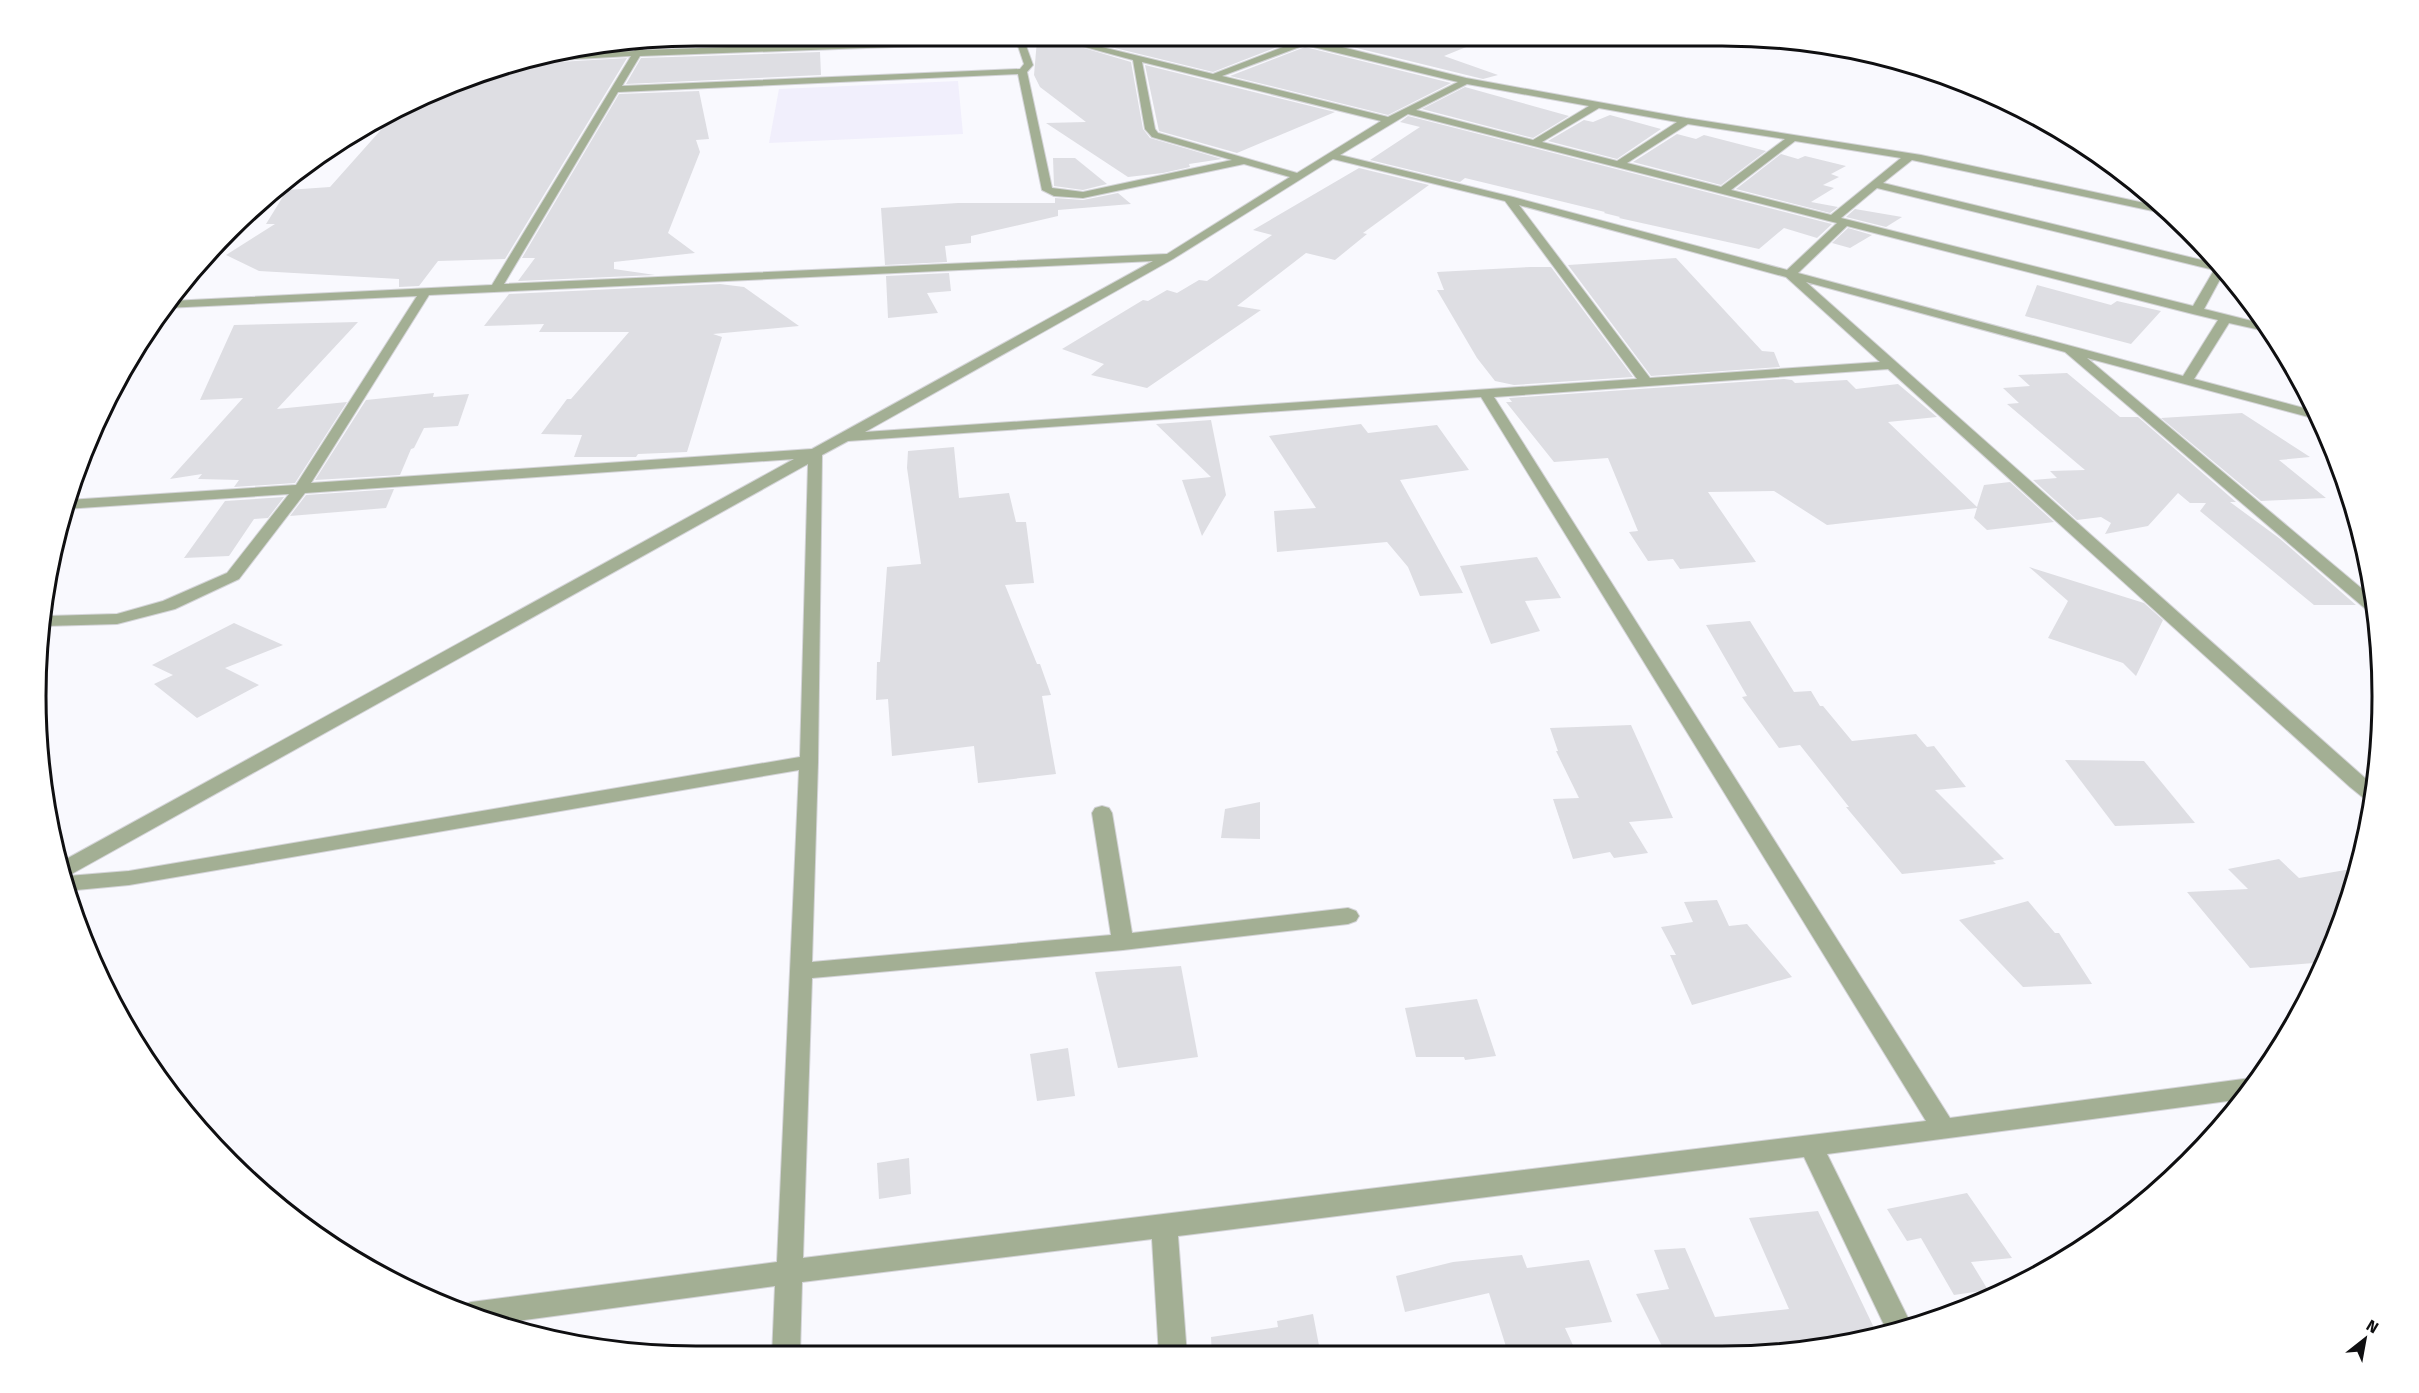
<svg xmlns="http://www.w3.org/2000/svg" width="2419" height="1393" viewBox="0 0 2419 1393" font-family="'Fira Sans',sans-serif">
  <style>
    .built { fill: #f1effc }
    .building { fill: #dedee3 }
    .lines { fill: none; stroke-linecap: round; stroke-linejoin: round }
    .street-casing { stroke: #d4d4d8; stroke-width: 2 }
    .street { fill: #a3af94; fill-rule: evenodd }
    .rim { fill: none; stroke: #0f0f11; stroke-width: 3 }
  </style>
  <rect width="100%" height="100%" fill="#f9f9fe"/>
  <!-- built -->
  <polygon class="built" points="958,81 963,134 769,143 779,89"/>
  <!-- building -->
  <g class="building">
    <polygon points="1481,38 1481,41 1444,56 1498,75 1483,79 1320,39"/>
    <polygon points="1271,39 1287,39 1290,42 1213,72 1082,40"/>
    <polygon points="1037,40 1057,40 1131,62 1143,129 1150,138 1222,159 1189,164 1190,167 1163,173 1128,177 1046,123 1086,122 1040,87 1034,75"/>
    <polygon points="706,41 820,41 820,42 647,48 643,42"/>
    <polygon points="610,42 639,42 633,49 565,52"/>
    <polygon points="1305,47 1451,83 1388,115 1230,76"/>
    <polygon points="820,52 821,75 626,84 641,58"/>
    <polygon points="627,58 505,259 438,261 419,286 399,287 399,279 259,271 226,255 275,224 266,224 287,190 330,187 404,104 485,71 535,59 541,63"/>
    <polygon points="1145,65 1335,112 1237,153 1159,131"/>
    <polygon points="1465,87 1569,116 1533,138 1422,109"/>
    <polygon points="699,91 709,139 696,140 700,152 668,233 695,253 614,262 614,269 655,275 518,281 535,258 522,258 619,94"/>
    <polygon points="1610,115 1661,129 1617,159 1548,141 1584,120 1593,122"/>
    <polygon points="1408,116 1828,223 1832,224 1817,238 1784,228 1759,249 1619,218 1620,217 1604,213 1605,212 1465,178 1460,182 1370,160 1420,127 1400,122"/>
    <polygon points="1677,134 1696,139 1704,135 1766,151 1721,185 1633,162"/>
    <polygon points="1781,154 1798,159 1805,156 1846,166 1831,174 1839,177 1823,185 1834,188 1811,202 1838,207 1830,213 1736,189"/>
    <polygon points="1053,158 1075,158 1107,184 1083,190 1054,186"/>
    <polygon points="1359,168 1429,185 1363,233 1367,234 1335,260 1306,253 1237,306 1261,310 1147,388 1091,375 1104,364 1062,349 1143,300 1148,301 1167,290 1177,293 1199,280 1207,281 1272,235 1253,230"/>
    <polygon points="1118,193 1131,204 1058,210 1058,216 971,236 971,243 945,246 947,262 885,265 881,208 958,203 1055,203 1055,198 1083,200"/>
    <polygon points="1855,209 1902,217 1886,227 1846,217"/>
    <polygon points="1848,228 1872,235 1850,248 1832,243"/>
    <polygon points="1676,258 1762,351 1774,352 1780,367 1651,376 1568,265"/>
    <polygon points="1531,267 1551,267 1633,377 1514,385 1495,381 1477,358 1437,290 1444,290 1437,272"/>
    <polygon points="949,273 951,291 927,293 938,313 888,318 886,276"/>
    <polygon points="720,284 744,287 799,326 713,334 722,337 687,452 638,454 636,457 574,457 582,435 541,434 567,399 571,399 629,332 539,332 544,324 484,326 509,294"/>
    <polygon points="2037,285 2111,305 2117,301 2161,311 2131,344 2025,316"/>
    <polygon points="358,322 277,409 347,402 295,483 234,487 239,480 198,479 202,474 170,479 243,398 200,400 234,325"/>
    <polygon points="2067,373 2120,417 2138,417 2236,502 2230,502 2279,538 2356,605 2314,605 2200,511 2206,503 2190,503 2178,493 2148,526 2105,534 2111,523 2101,517 2077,520 2033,480 2057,478 2050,471 2085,470 2007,404 2019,403 2003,388 2030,386 2018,375"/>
    <polygon points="1784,379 1792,380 1795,383 1847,380 1856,389 1898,384 1937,417 1888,422 1977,507 1984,485 2010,482 2054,522 1987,530 1974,518 1977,508 1827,525 1774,491 1708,492 1756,562 1680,569 1673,559 1648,561 1629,532 1638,531 1608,458 1554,462 1506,402 1512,402 1509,398"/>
    <polygon points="434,393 433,397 469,394 458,426 424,428 414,448 411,449 400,475 315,480 366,400"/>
    <polygon points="2242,413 2310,457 2279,460 2326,498 2261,501 2161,418"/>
    <polygon points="1211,420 1226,495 1202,536 1182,480 1211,477 1156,424"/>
    <polygon points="1361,424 1368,433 1437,425 1469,470 1400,480 1463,593 1420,596 1408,567 1387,542 1277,552 1274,511 1316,508 1269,436"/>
    <polygon points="954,447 959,498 1009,493 1016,522 1026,522 1034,583 1005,585 1037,664 1040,664 1051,695 1042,696 1056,774 978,783 974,746 892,756 888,699 876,700 877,662 880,662 887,567 921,564 907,468 908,451"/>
    <polygon points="394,489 386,508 290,516 306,495"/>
    <polygon points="284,497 268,518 254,519 229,556 184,558 225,501"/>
    <polygon points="1537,557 1561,598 1525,601 1540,631 1491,644 1460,566"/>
    <polygon points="2029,567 2144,603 2163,620 2136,676 2123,663 2048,638 2068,601"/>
    <polygon points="1750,621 1794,692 1811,691 1820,706 1823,706 1852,741 1916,734 1927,747 1934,746 1966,787 1935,790 2004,859 1993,861 1996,864 1902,874 1846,807 1849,807 1800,745 1779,748 1742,697 1747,696 1706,625"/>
    <polygon points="234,623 283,645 225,668 259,685 197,718 154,684 173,675 152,665"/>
    <polygon points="1631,725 1673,818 1629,822 1648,853 1614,858 1610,852 1573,859 1553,799 1579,798 1556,751 1558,751 1550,728"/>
    <polygon points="2065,760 2144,761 2195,823 2115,826"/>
    <polygon points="1260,802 1260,839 1221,838 1225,809"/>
    <polygon points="2279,859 2299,878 2357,868 2333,949 2326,962 2250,968 2187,892 2248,889 2228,869"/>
    <polygon points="1717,900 1729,926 1747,924 1792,977 1692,1005 1670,955 1676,955 1661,927 1693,922 1684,902"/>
    <polygon points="2028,901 2055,933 2059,933 2092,984 2023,987 1959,920"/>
    <polygon points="1181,966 1198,1057 1118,1068 1095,972"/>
    <polygon points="1477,999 1496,1056 1465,1060 1464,1057 1416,1057 1405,1008"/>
    <polygon points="1068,1048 1075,1096 1037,1101 1030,1054"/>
    <polygon points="909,1158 911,1194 879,1199 877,1163"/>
    <polygon points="1967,1193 2012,1258 1971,1262 1988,1290 1954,1295 1921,1238 1907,1241 1887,1209"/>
    <polygon points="1818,1211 1877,1334 1776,1344 1777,1346 1709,1356 1667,1356 1636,1294 1669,1289 1654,1250 1685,1248 1715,1317 1789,1309 1749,1218"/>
    <polygon points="1522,1255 1527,1268 1589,1260 1612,1322 1565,1328 1578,1356 1509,1356 1489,1293 1405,1312 1396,1276 1453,1262"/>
    <polygon points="1313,1314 1321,1356 1212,1356 1211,1337 1278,1327 1277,1321"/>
  </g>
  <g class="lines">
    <!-- street casing -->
    <g class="street-casing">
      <path id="street" d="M1289 39H1310L1466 78 1686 118 1921 155 2163 207 2172 215 1912 160 1883 183 2218 264 2224 272 2204 309 2268 325 2274 333 2229 323 2194 379 2315 411 2320 420 2087 358 2373 598 2375 612 2368 611 2065 352 1806 282 2374 786 2373 801 2366 800 2350 787 1888 369 1494 397 1950 1118 2251 1078 2258 1081 2243 1099 1827 1154 1912 1326 1887 1331 1804 1157 1178 1236 1187 1356H1159L1152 1239 802 1282 800 1356H772L775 1286 496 1324 484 1322 460 1310 461 1306 471 1302 777 1262 799 770 129 885 66 891 59 863 794 459 305 493 239 579 175 609 117 624 45 626 47 616 117 614 163 601 227 573 289 494 65 509 68 500 296 485 417 296 165 308 171 301 492 285 631 56 541 61 537 59 554 55 634 51 641 43 645 46 643 50 902 41 1010 40 1006 43 640 56 622 86 1020 69 1024 64 1016 40H1024L1033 65 1027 72 1052 188 1083 192 1232 160 1152 137 1145 129 1133 60 1059 40H1073L1213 74 1296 42ZM1305 45 1458 82 1388 117 1222 76ZM1142 62 1381 121 1297 173 1158 133 1155 129ZM1018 74 1042 190 1054 196 1083 198 1244 164 1290 177 1167 254 504 284 618 92ZM1467 84 1589 106 1533 140 1416 110ZM1599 108 1677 122 1617 161 1542 142ZM1408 114 1829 221 1837 223 1787 270 1513 197 1340 155ZM1688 124 1785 139 1721 187 1627 163ZM1795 141 1901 158 1831 215 1731 190ZM1333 159 1505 201 1637 379 865 432 1173 259ZM1877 188 2214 270 2193 306 1841 218ZM1519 205 1786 277 1880 362 1650 378ZM1847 226 2193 314 2218 320 2183 376 1798 273ZM1153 261 812 449 311 483 429 295ZM1481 397 1926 1121 803 1258 812 978 1123 950 1348 924 1356 921 1359 916 1356 911 1348 908 1132 933 1112 813 1109 808 1102 806 1095 808 1092 813 1111 935 812 962 818 762 822 455 848 441ZM808 464 800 757 129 871 68 876Z"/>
    </g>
    <!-- street -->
    <use href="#street" class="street"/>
  </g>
  <!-- crop -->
  <path d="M0 0H2419V1393H0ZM696 46H1722A650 650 0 0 1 2372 696V696A650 650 0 0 1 1722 1346H696A650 650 0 0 1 46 696V696A650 650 0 0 1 696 46Z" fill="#fff" fill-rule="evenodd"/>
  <path class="rim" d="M696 46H1722A650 650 0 0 1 2372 696V696A650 650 0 0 1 1722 1346H696A650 650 0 0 1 46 696V696A650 650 0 0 1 696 46Z"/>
  <!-- north arrow -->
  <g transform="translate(2365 1339) rotate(31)" stroke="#ffffff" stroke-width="4.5" paint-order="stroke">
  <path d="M0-4.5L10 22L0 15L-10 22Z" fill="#0f0f11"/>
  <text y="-9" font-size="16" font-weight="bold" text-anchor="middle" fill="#0f0f11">N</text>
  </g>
</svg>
